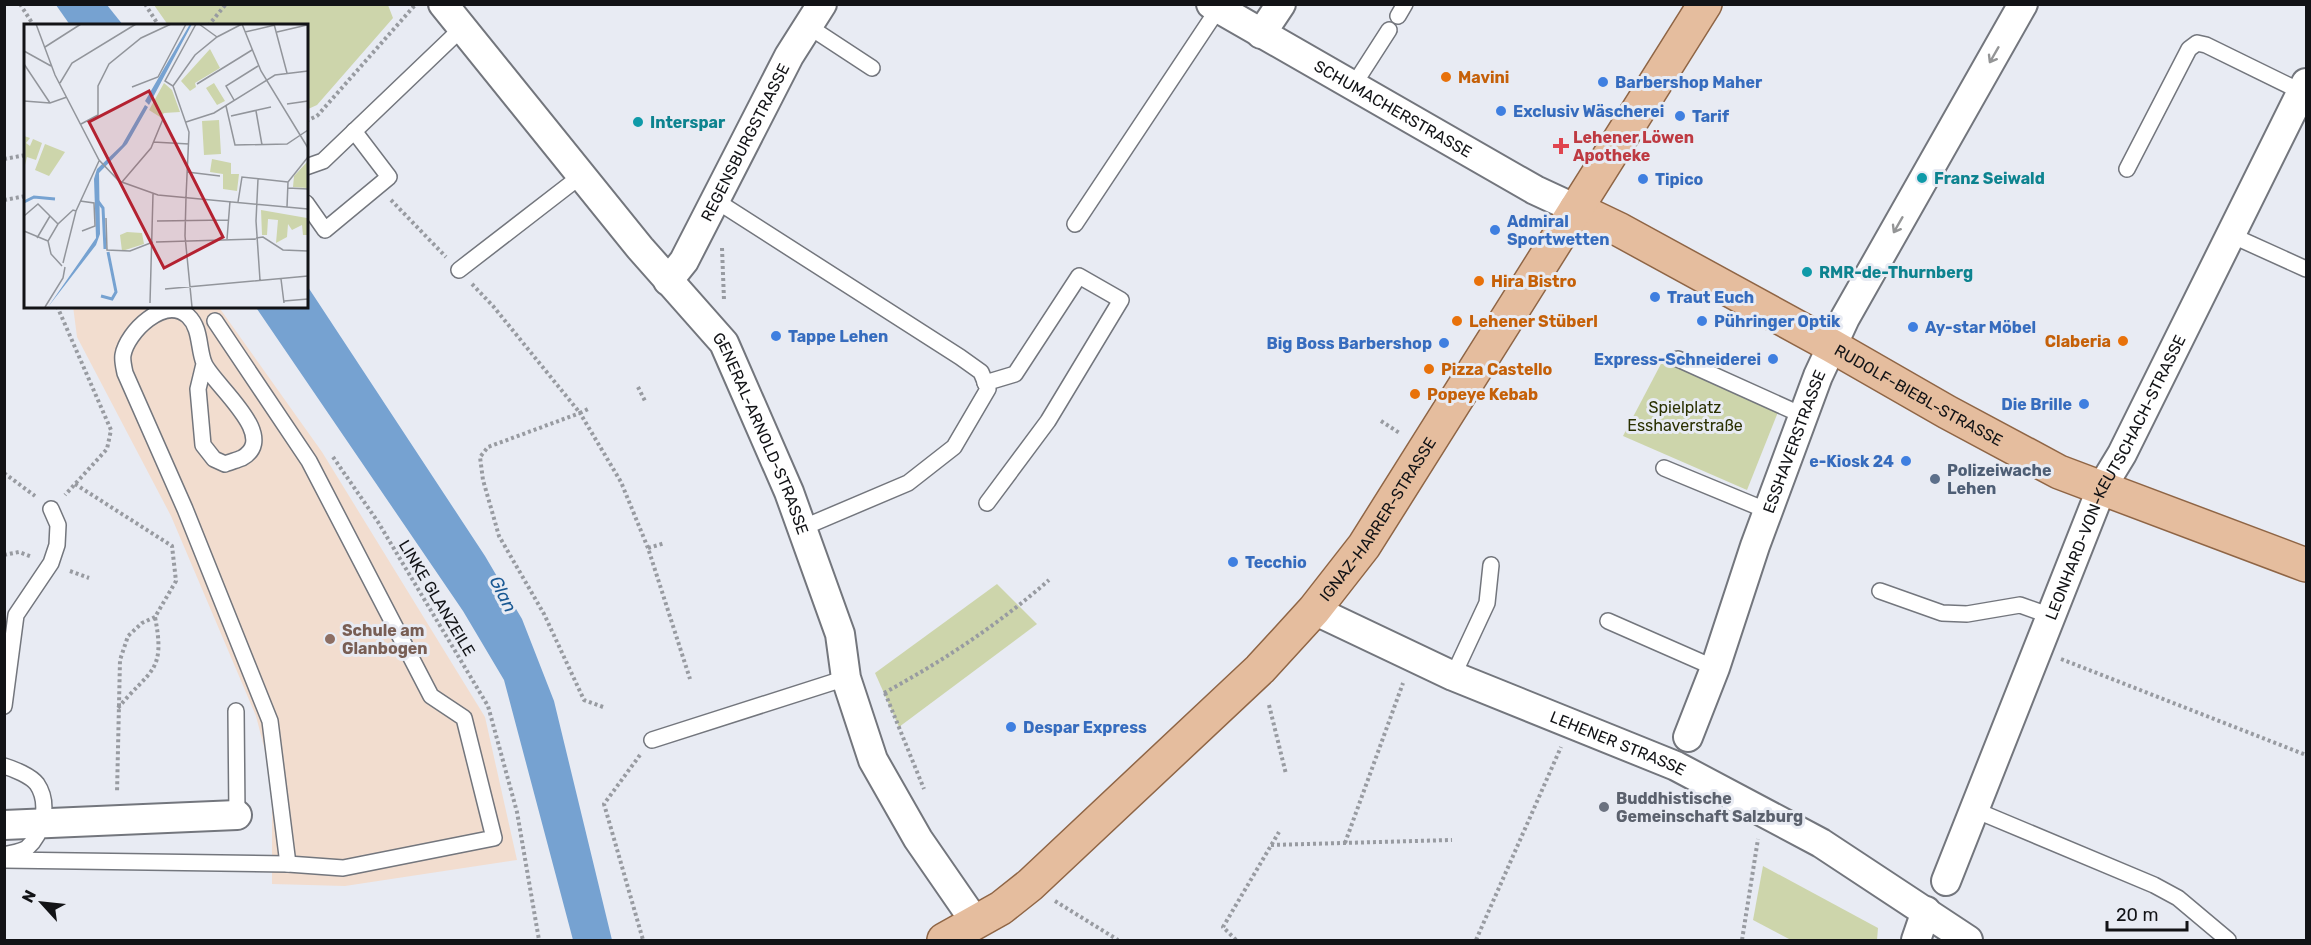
<svg xmlns="http://www.w3.org/2000/svg" width="2311" height="945" viewBox="0 0 2311 945" font-family="Rubik,sans-serif">
  <style>
    .education { fill: #f2ddcf }
    .green { fill: #cdd5ab }
    .water { fill: #76a2d1 }
    .lines { fill: none; stroke-linecap: round; stroke-linejoin: round }
    .lane-casing { stroke: #73767d; stroke-width: 18 }
    .street-casing { stroke: #73767d; stroke-width: 32 }
    .primary-casing { stroke: #8f6545; stroke-width: 36 }
    .path { stroke: #989ba1; stroke-width: 4; stroke-dasharray: 3 3; stroke-linecap: butt }
    .lane { stroke: #fff; stroke-width: 15 }
    .street { stroke: #fff; stroke-width: 28 }
    .primary { stroke: #e5bd9e; stroke-width: 33 }
    .oneway { stroke: #949596 }
    .food-dot { fill: #e8710a; stroke: #e8ebf3; stroke-width: 2 }
    .shop-dot { fill: #3f7fe0; stroke: #e8ebf3; stroke-width: 2 }
    .culture-dot { fill: #0f9aa8; stroke: #e8ebf3; stroke-width: 2 }
    .health-dot { fill: #e0444e; stroke: #e8ebf3; stroke-width: 2 }
    .service-dot { fill: #5c6f8a; stroke: #e8ebf3; stroke-width: 2 }
    .education-dot { fill: #8d6e63; stroke: #e8ebf3; stroke-width: 2 }
    .worship-dot { fill: #6b7280; stroke: #e8ebf3; stroke-width: 2 }
    .labels { text-anchor: middle; dominant-baseline: central; stroke-width: 6; stroke-linejoin: round; paint-order: stroke }
    .food-label { font-size: 16px; font-weight: bold; fill: #c56008; stroke: #e8ebf3; text-anchor: start }
    .shop-label { font-size: 16px; font-weight: bold; fill: #366cbe; stroke: #e8ebf3; text-anchor: start }
    .street-label { font-size: 16px; fill: #121316; stroke: #e8ebf3 }
    .culture-label { font-size: 16px; font-weight: bold; fill: #0d838f; stroke: #e8ebf3; text-anchor: start }
    .health-label { font-size: 16px; font-weight: bold; fill: #be3a42; stroke: #e8ebf3; text-anchor: start }
    .park-label { font-size: 16px; fill: #2a3000; stroke: #e8ebf3 }
    .service-label { font-size: 16px; font-weight: bold; fill: #4e5e75; stroke: #e8ebf3; text-anchor: start }
    .education-label { font-size: 16px; font-weight: bold; fill: #785e54; stroke: #e8ebf3; text-anchor: start }
    .worship-label { font-size: 16px; font-weight: bold; fill: #5b616d; stroke: #e8ebf3; text-anchor: start }
    .water-label { font-size: 18px; font-style: italic; fill: #195893; stroke: #e8ebf3 }
    .inset-river { fill: none; stroke: #76a2d1; stroke-width: 3 }
    .inset-road { fill: none; stroke: #92959b; stroke-width: 1.5 }
    .view { fill: #b42231; fill-opacity: 0.15; stroke: #b42231; stroke-width: 3 }
    .inset-edge { fill: none; stroke: #121316; stroke-width: 3 }
  </style>
  <rect width="100%" height="100%" fill="#e8ebf3"/>
  <!-- education -->
  <polygon class="education" points="73,306 218,306 322,452 485,717 517,860 345,886 272,884 272,778 256,716 171,516 77,337"/>
  <!-- green -->
  <g class="green">
    <polygon points="154,5 388,5 393,18 317,105 306,110 306,26 168,25"/>
    <polygon points="1663,360 1778,412 1747,490 1623,436"/>
    <polygon points="997,584 1037,624 899,727 875,673"/>
    <polygon points="1763,866 1878,928 1877,940 1791,940 1753,920"/>
  </g>
  <!-- water -->
  <g class="water">
    <polygon points="56,5 107,5 123,25 70,25"/>
    <polygon points="306,284 485,556 522,619 554,701 612,940 573,940 504,680 463,611 255,306 306,306"/>
  </g>
  <g class="lines">
    <!-- lane casing -->
    <g class="lane-casing">
      <g id="lane">
        <polyline points="1398,16 1405,4"/>
        <polyline points="808,26 872,68"/>
        <polyline points="1353,86 1389,30"/>
        <polyline points="306,167 323,161 461,29"/>
        <polyline points="2127,169 2189,49 2197,43 2206,45 2302,92"/>
        <polyline points="715,200 960,357 981,372 988,389 954,447 908,483 802,528"/>
        <polyline points="306,203 325,230 389,177 354,131"/>
        <polyline points="1075,224 1218,9"/>
        <polyline points="2231,235 2306,269"/>
        <polyline points="459,270 582,175"/>
        <polyline points="1678,359 1802,415"/>
        <path d="M204 364 198 389 203 445 214 459 225 464C230 462 237 460 242 458 281 436 212 384 204 363 198 348 201 328 188 316 165 295 127 332 123 355 122 360 124 368 125 373L185 509 270 721 288 864"/>
        <polyline points="985,383 1015,374 1079,276 1121,300 1048,421 987,503"/>
        <polyline points="1664,468 1768,511"/>
        <polyline points="1880,591 1942,613 1967,614 2020,605 2051,616"/>
        <polyline points="1608,621 1715,668"/>
        <polyline points="1453,676 1487,603 1491,565"/>
        <polyline points="4,706 16,615 51,563 57,545 58,525 51,509"/>
        <polyline points="236,711 237,815"/>
        <polyline points="652,740 846,678"/>
        <path d="M4 766C14 769 31 776 37 784 50 803 43 834 27 848 21 852 11 853 4 855"/>
        <polyline points="1975,810 2154,885 2178,898 2228,940"/>
        <polyline points="4,860 288,864 343,868 494,838 464,718 431,696 309,461 215,321"/>
      </g>
    </g>
    <!-- street casing -->
    <g class="street-casing">
      <g id="street">
        <path id="s1" d="M443 4 640 248 724 343 789 492 840 634 846 678 873 760 918 839 976 923"/>
        <path id="s2" d="M1211 4 1535 190 1576 209"/>
        <polyline points="1261,34 1281,4"/>
        <path id="s3" d="M668 281 684 261 789 56 822 4"/>
        <path id="s4" d="M1314 610 1453 676 1676 766 1821 843 1968 940"/>
        <path id="s5" d="M1688 737 1715 668 1755 546 1818 376 1845 318 2023 4"/>
        <polyline points="4,825 237,815"/>
        <path id="s6" d="M1946 881 2102 487 2122 454 2306 83"/>
        <polyline points="1916,940 1926,911"/>
      </g>
    </g>
    <!-- primary casing -->
    <g class="primary-casing">
      <g id="primary">
        <path id="s7" d="M1576 209 1620 230 1832 346 1947 412 2059 472 2306 565"/>
        <path id="s8" d="M944 940 1001 908 1030 885 1260 669 1314 610 1364 546 1705 4"/>
      </g>
    </g>
    <!-- path -->
    <g class="path">
      <polyline points="20,4 34,26"/>
      <polyline points="145,4 159,26"/>
      <polyline points="208,26 226,4"/>
      <polyline points="306,121 317,116 415,5"/>
      <polyline points="4,159 26,155"/>
      <polyline points="4,200 26,196"/>
      <polyline points="391,200 446,257"/>
      <polyline points="722,248 724,300"/>
      <polyline points="472,284 493,306 580,413 588,409"/>
      <polyline points="57,306 111,430 107,449 65,495"/>
      <polyline points="638,387 646,403"/>
      <polyline points="1381,421 1401,434"/>
      <polyline points="333,457 378,522 488,706 517,812 539,940"/>
      <polyline points="4,473 35,496"/>
      <polyline points="75,484 172,546 176,581 155,617 142,623 128,636 120,660 117,793"/>
      <polyline points="648,548 665,543"/>
      <polyline points="4,555 19,552 32,557"/>
      <polyline points="70,571 89,578"/>
      <polyline points="2061,659 2306,755"/>
      <path d="M884 693C943 661 999 624 1049 580"/>
      <polyline points="885,693 924,789"/>
      <polyline points="1269,705 1286,774"/>
      <polyline points="603,707 584,700 544,614 499,536 483,480 480,457 488,447 580,413 621,482 648,548 690,679"/>
      <path d="M118 708C150 669 166 673 155 617"/>
      <polyline points="640,755 604,804 643,940"/>
      <polyline points="1345,843 1403,683"/>
      <polyline points="1271,845 1452,840"/>
      <polyline points="1055,901 1118,940"/>
      <polyline points="1236,940 1223,927 1279,832"/>
      <polyline points="1476,940 1561,747"/>
      <polyline points="1742,940 1758,839"/>
    </g>
    <!-- lane -->
    <use href="#lane" class="lane"/>
    <!-- street -->
    <use href="#street" class="street"/>
    <!-- primary -->
    <use href="#primary" class="primary"/>
  </g>
  <!-- one-way arrows -->
  <defs><path id="oneway-shaft" d="M-6 0H5M1.5-3L5.5 0L1.5 3" fill="none" stroke-width="1.6" stroke-linecap="round" stroke-linejoin="round" transform="scale(1.5)"/></defs>
  <g class="oneway">
    <use href="#oneway-shaft" transform="translate(1994 55) rotate(120)"/>
    <use href="#oneway-shaft" transform="translate(1898 225) rotate(120)"/>
  </g>
  <!-- markers -->
  <g class="food-dot">
    <circle cx="1446" cy="77" r="6"/>
    <circle cx="1479" cy="281" r="6"/>
    <circle cx="1457" cy="321" r="6"/>
    <circle cx="2123" cy="341" r="6"/>
    <circle cx="1429" cy="369" r="6"/>
    <circle cx="1415" cy="394" r="6"/>
  </g>
  <g class="shop-dot">
    <circle cx="1603" cy="82" r="6"/>
    <circle cx="1501" cy="111" r="6"/>
    <circle cx="1680" cy="116" r="6"/>
    <circle cx="1643" cy="179" r="6"/>
    <circle cx="1495" cy="230" r="6"/>
    <circle cx="1655" cy="297" r="6"/>
    <circle cx="1702" cy="321" r="6"/>
    <circle cx="1913" cy="327" r="6"/>
    <circle cx="776" cy="336" r="6"/>
    <circle cx="1444" cy="343" r="6"/>
    <circle cx="1773" cy="359" r="6"/>
    <circle cx="2084" cy="404" r="6"/>
    <circle cx="1906" cy="461" r="6"/>
    <circle cx="1233" cy="562" r="6"/>
    <circle cx="1011" cy="727" r="6"/>
  </g>
  <g class="culture-dot">
    <circle cx="638" cy="122" r="6"/>
    <circle cx="1922" cy="178" r="6"/>
    <circle cx="1807" cy="272" r="6"/>
  </g>
  <path class="health-dot" d="M1558 137h6v6h6v6h-6v6h-6v-6h-6v-6h6z"/>
  <circle class="service-dot" cx="1935" cy="479" r="6"/>
  <circle class="education-dot" cx="330" cy="639" r="6"/>
  <circle class="worship-dot" cx="1604" cy="807" r="6"/>
  <g class="labels">
    <!-- food labels -->
    <g class="food-label">
      <text x="1458" y="77">Mavini</text>
      <text x="1491" y="281">Hira Bistro</text>
      <text x="1469" y="321">Lehener Stüberl</text>
      <text x="2111" y="341" text-anchor="end">Claberia</text>
      <text x="1441" y="369">Pizza Castello</text>
      <text x="1427" y="394">Popeye Kebab</text>
    </g>
    <!-- shop labels -->
    <g class="shop-label">
      <text x="1615" y="82">Barbershop Maher</text>
      <text x="1513" y="111">Exclusiv Wäscherei</text>
      <text x="1692" y="116">Tarif</text>
      <text x="1655" y="179">Tipico</text>
      <text x="1507" y="221">Admiral<tspan x="1507" dy="18">Sportwetten</tspan></text>
      <text x="1667" y="297">Traut Euch</text>
      <text x="1714" y="321">Pühringer Optik</text>
      <text x="1925" y="327">Ay-star Möbel</text>
      <text x="788" y="336">Tappe Lehen</text>
      <text x="1432" y="343" text-anchor="end">Big Boss Barbershop</text>
      <text x="1761" y="359" text-anchor="end">Express-Schneiderei</text>
      <text x="2072" y="404" text-anchor="end">Die Brille</text>
      <text x="1894" y="461" text-anchor="end">e-Kiosk 24</text>
      <text x="1245" y="562">Tecchio</text>
      <text x="1023" y="727">Despar Express</text>
    </g>
    <!-- street labels -->
    <g class="street-label">
      <text stroke="none"><textPath href="#s2" startOffset="210">SCHUMACHERSTRASSE</textPath></text>
      <text stroke="none"><textPath href="#s3" startOffset="159">REGENSBURGSTRASSE</textPath></text>
      <text stroke="none"><textPath href="#s7" startOffset="390">RUDOLF-BIEBL-STRASSE</textPath></text>
      <text stroke="none"><textPath href="#s1" startOffset="538">GENERAL-ARNOLD-STRASSE</textPath></text>
      <text stroke="none"><textPath href="#s5" startOffset="314">ESSHAVERSTRASSE</textPath></text>
      <text stroke="none"><textPath href="#s6" startOffset="438">LEONHARD-VON-KEUTSCHACH-STRASSE</textPath></text>
      <text stroke="none"><textPath href="#s8" startOffset="609">IGNAZ-HARRER-STRASSE</textPath></text>
      <text transform="translate(437 598) rotate(59)">LINKE GLANZEILE</text>
      <text stroke="none"><textPath href="#s4" startOffset="332">LEHENER STRASSE</textPath></text>
    </g>
    <!-- culture labels -->
    <g class="culture-label">
      <text x="650" y="122">Interspar</text>
      <text x="1934" y="178">Franz Seiwald</text>
      <text x="1819" y="272">RMR-de-Thurnberg</text>
    </g>
    <!-- health labels -->
    <g class="health-label">
      <text x="1573" y="137">Lehener Löwen<tspan x="1573" dy="18">Apotheke</tspan></text>
    </g>
    <!-- park labels -->
    <g class="park-label">
      <text x="1685" y="407">Spielplatz<tspan x="1685" dy="18">Esshaverstraße</tspan></text>
    </g>
    <!-- service labels -->
    <g class="service-label">
      <text x="1947" y="470">Polizeiwache<tspan x="1947" dy="18">Lehen</tspan></text>
    </g>
    <!-- education labels -->
    <g class="education-label">
      <text x="342" y="630">Schule am<tspan x="342" dy="18">Glanbogen</tspan></text>
    </g>
    <!-- worship labels -->
    <g class="worship-label">
      <text x="1616" y="798">Buddhistische<tspan x="1616" dy="18">Gemeinschaft Salzburg</tspan></text>
    </g>
    <!-- water labels -->
    <g class="water-label">
      <text transform="translate(503 594) rotate(63)">Glan</text>
    </g>
  </g>
  <!-- overview -->
  <g transform="translate(24 24)">
    <rect width="284" height="284" fill="#e8ebf3"/>
    <path d="M186 25 196 44 171 59 172 63 166 67 157 57ZM140 59 148 66 156 88 140 89 136 93 125 86ZM190 59 201 77 193 81 182 64ZM195 96 197 130 180 131 178 97ZM0 112 6 114 2 119 6 122 9 115 18 119 12 136 3 133 0 145ZM21 120 41 128 25 152 11 146ZM188 135 207 139V150H215L213 167 199 165V150L186 148ZM283 138V164L269 163 270 152ZM237 186 283 194V211H279L278 201 268 206 264 200 263 213 252 219 254 196 244 195 243 211H238ZM103 208 118 209 120 220 98 227 96 211Z" fill="#cdd5ab"/>
    <path d="M166 0H168L125 81 121 77ZM121 81 124 83 103 120 75 149 76 210 72 221 24 283 72 214 70 155 73 145 98 121Z" fill="#76a2d1"/>
    <path class="inset-river" d="M73 176 79 184 81 225M0 178 10 173 31 175M77 272 88 275 92 268 84 228"/>
    <path class="inset-road" d="M12 0 31 51 75 136 95 157 134 171 284 185M175 0 193 13M218 0 237 47 284 124M250 0 263 49M221 8 251 1M253 8 283 1M21 23 57 0M0 27 27 42M0 40 26 79M36 59 48 39 112 0M173 60 228 26M149 62 171 31 193 13 218 0M108 63 134 53 162 0M210 76 202 62 234 42M0 77 26 79 43 73M263 80 284 77M202 82 211 121 263 120 284 106M232 87 238 121M207 92 247 83M162 98 190 89 251 51 284 47M57 100 74 91V62L85 40 117 14 147 0M129 118 165 120M163 148 196 152M234 155 232 197 236 256M98 158 127 124 139 95M264 164 284 165M162 173 165 108 149 62 141 57 172 0M162 173 161 212 168 283M56 177 70 179 71 202 58 207M214 178 218 153 264 158M263 183 264 158 284 133M0 192 14 180 34 200M82 194 83 226 106 227 129 218M133 197 204 196M0 207 24 217M13 214 26 192M232 214 239 213 259 226 284 227M203 215 206 177M132 218 232 215M39 239 52 187 75 137M38 242 27 230 24 217 34 200 49 186 52 187M257 255 260 279M141 265 284 252M260 277 284 275M126 279 129 170M21 283 39 254 41 243"/>
    <path class="view" d="M125 67 199 213 140 244 65 98Z"/>
    <rect width="284" height="284" class="inset-edge"/>
  </g>
  <!-- border -->
  <rect width="2311" height="945" fill="none" stroke="#121316" stroke-width="12"/>
  <!-- north arrow -->
  <g transform="translate(42 903) rotate(297)" stroke="#e8ebf3" stroke-width="4.5" paint-order="stroke">
  <path d="M0-4.5L10 22L0 15L-10 22Z" fill="#121316"/>
  <text y="-9" font-size="16" font-weight="bold" text-anchor="middle" fill="#121316">N</text>
  </g>
  <!-- scale -->
  <path d="M2107 921v9h80v-9" fill="none" stroke="#121316" stroke-width="3"/>
  <text x="2116" y="921" font-size="18" fill="#121316" stroke="#e8ebf3" stroke-width="4.5" paint-order="stroke">20 m</text>
</svg>
